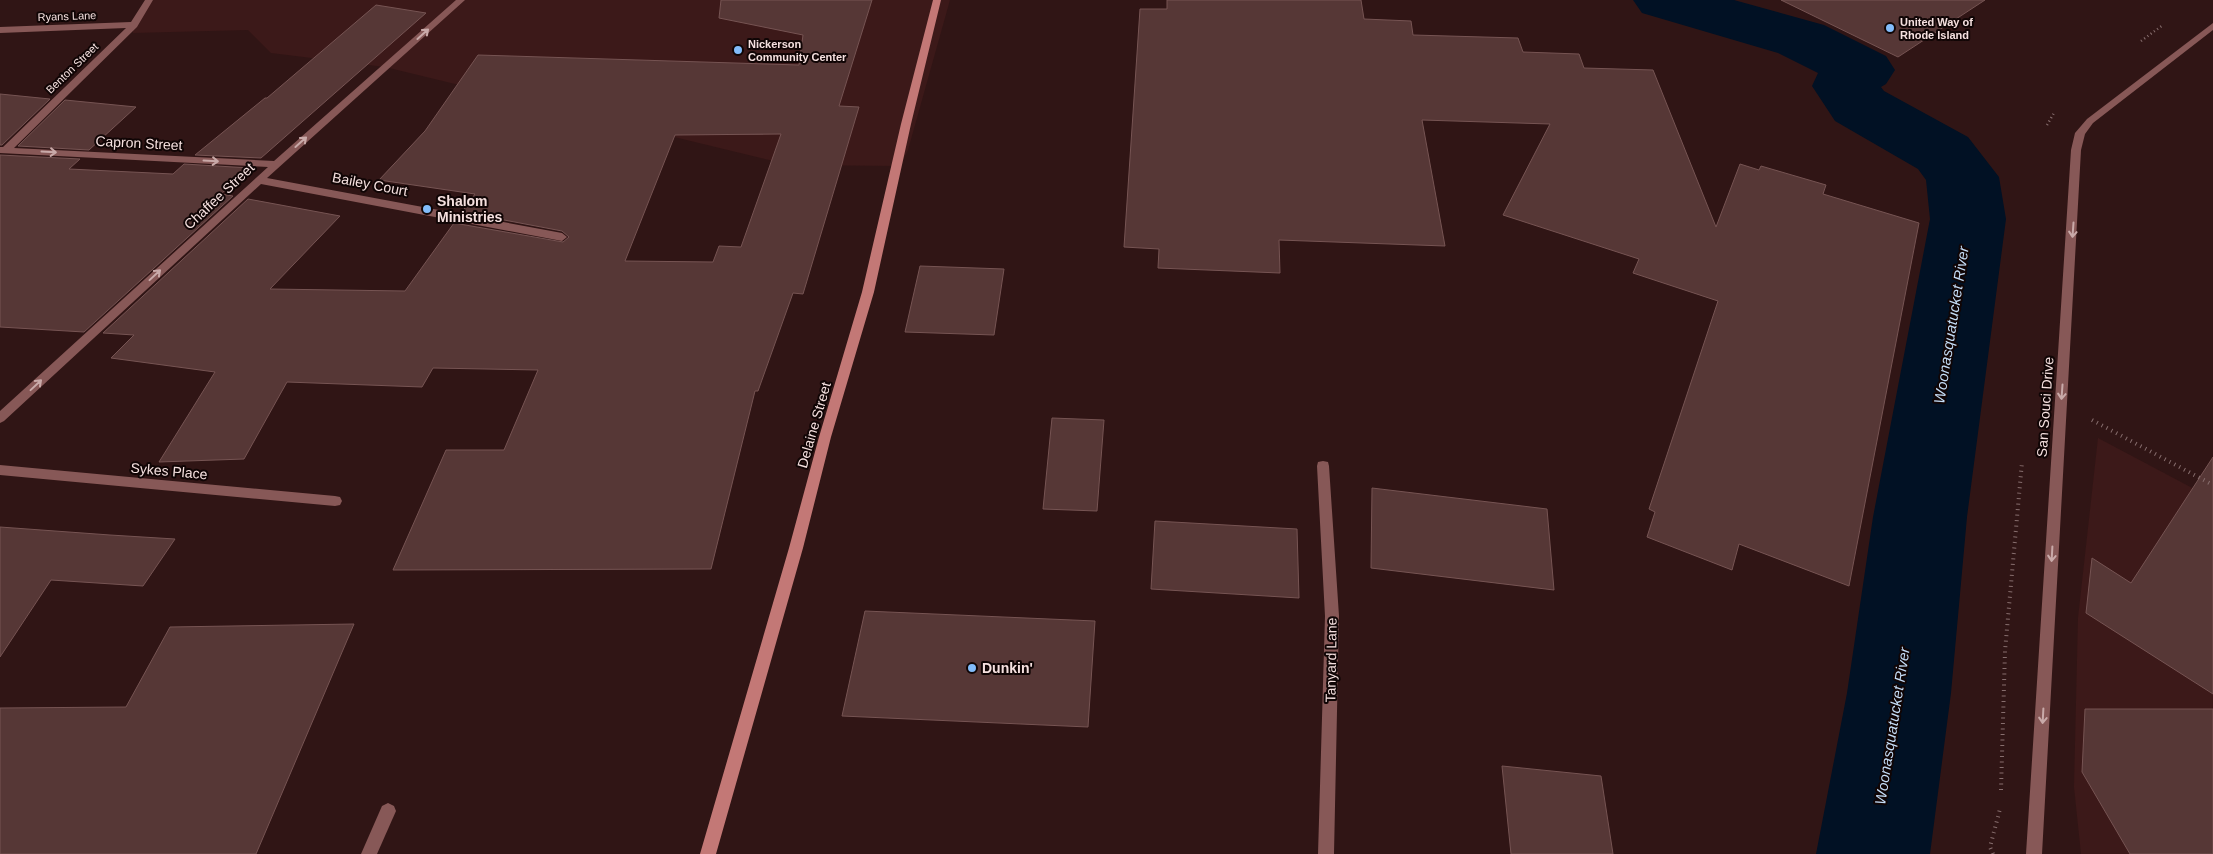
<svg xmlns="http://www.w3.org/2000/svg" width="2213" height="854" viewBox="0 0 2213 854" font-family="Arial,sans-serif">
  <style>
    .built { fill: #3c1919 }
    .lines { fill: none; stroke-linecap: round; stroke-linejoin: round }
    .river { fill: #011124; fill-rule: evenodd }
    .building { fill: #563736; stroke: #765453; fill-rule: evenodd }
    .path-far1 { stroke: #876e6e; stroke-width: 2.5; stroke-dasharray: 1 3; stroke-linecap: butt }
    .path { stroke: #876e6e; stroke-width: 4; stroke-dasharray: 1 4.5; stroke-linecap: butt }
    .lane { fill: #875857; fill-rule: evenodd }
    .street { fill: #875857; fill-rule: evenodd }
    .secondary { fill: #c37876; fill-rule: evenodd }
    .oneway { stroke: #c9aaa9 }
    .poi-dot { fill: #82bcfa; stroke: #100505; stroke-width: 2 }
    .labels { text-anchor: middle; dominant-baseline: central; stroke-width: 4; stroke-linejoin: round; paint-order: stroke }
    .far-street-label { font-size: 11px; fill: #f5e0df; stroke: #100505 }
    .far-poi-label { font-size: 11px; font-weight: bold; fill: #f5e0df; stroke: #100505; text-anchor: start }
    .street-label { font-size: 14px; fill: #f5e0df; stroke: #100505 }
    .poi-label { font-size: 14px; font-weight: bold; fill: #f5e0df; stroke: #100505; text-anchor: start }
    .water-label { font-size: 15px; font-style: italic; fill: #c5ddf7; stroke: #100505 }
  </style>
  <rect width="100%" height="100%" fill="#301515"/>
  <!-- built -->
  <g class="built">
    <polygon points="151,0 950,0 908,150 900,166 790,165 385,67 271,53 248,30 133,33 133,28"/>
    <polygon points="2098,438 2213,499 2213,854 2081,854 2074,787 2078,618"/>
  </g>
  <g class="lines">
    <!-- river -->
    <polygon class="river" points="1633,0 1734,0 1824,25 1886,56 1895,70 1886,84 1881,87 1884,91 1968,137 1999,177 2006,219 1967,517 1951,693 1930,854 1816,854 1847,693 1873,517 1930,219 1926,180 1918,169 1835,121 1812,86 1818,73 1778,53 1642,13"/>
  </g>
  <!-- building -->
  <g class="building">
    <path d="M721 0H872L839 106 859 107 803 294 793 293 758 391H755L711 569 393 570 446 450H504L538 370 433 368 422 387 287 382 244 459 159 462 215 372 111 358 134 335 103 333 248 199 340 216 270 289 405 291 454 223 563 242 569 237 562 231 462 212 475 194 379 180 425 131 478 55 799 65 803 35 719 18ZM781 134 741 247 719 246 713 262 625 261 675 135Z"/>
    <polygon points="1167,0 1361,0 1364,19 1411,21 1413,35 1518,38 1523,52 1579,54 1584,68 1653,70 1716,227 1740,164 1759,170 1761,166 1826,185 1823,194 1919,223 1849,586 1739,544 1732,570 1647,537 1655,512 1649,509 1718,301 1633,273 1639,259 1503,215 1550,124 1422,120 1445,246 1279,240 1280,273 1158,268 1159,249 1124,247 1140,9 1167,9"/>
    <polygon points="1781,0 1985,0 1898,57"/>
    <polygon points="376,5 426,13 261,158 195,155 265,98 267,98"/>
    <polygon points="0,94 50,99 2,145 0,145"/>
    <polygon points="65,100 136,107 89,150 18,146"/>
    <polygon points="0,155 80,159 69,169 173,174 184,164 250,168 221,194 233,196 84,332 0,327"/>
    <polygon points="920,266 1004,269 994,335 905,332"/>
    <polygon points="1052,418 1104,420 1097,511 1043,509"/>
    <polygon points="2213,457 2213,694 2086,613 2092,558 2131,583"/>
    <polygon points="1372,488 1547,509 1554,590 1371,568"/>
    <polygon points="1155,521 1297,529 1299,598 1151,589"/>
    <polygon points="0,527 110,535 175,539 143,586 51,580 0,657"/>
    <polygon points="865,611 1095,621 1088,727 842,716"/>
    <polygon points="354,624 256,854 0,854 0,708 126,707 170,627"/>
    <polygon points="2085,709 2213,709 2213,854 2130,854 2082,772"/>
    <polygon points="1502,766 1601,776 1613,854 1511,854"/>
  </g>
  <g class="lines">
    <!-- path-far1 -->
    <g class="path-far1">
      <polyline points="2141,41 2163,25"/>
      <polyline points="2047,125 2054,113"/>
    </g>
    <!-- path -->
    <g class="path">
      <polyline points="2092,420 2213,485"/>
      <polyline points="2001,790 2005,651 2022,462"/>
      <polyline points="1993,854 1990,847 2000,809"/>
    </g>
    <!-- lane -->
    <polygon class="lane" points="388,803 394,806 396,811 377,854 361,854 382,806"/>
    <!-- street -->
    <g class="street">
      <polygon points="145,0 153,0 137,27 14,148 274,161 456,0 465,0 267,178 562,233 567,237 562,241 261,184 4,421 0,423 0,411 268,167 0,153 0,147 3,147 126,28 0,33 0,27 131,22"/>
      <polygon points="2213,23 2213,30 2093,123 2085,134 2081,150 2042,854 2026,854 2071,150 2075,133 2087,119"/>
      <polygon points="1323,461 1328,462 1329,466 1339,616 1334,854 1318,854 1325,616 1317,466 1318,462"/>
      <polygon points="0,465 335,496 340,497 342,501 340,505 335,506 0,475"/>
    </g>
    <!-- secondary -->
    <polygon class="secondary" points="933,0 941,0 911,124 874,292 831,437 803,548 716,854 700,854 789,548 819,437 862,292 901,124"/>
  </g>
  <!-- one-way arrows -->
  <defs><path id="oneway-shaft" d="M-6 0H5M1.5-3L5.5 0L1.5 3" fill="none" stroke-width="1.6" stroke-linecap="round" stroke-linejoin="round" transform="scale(1.25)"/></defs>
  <g class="oneway">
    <use href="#oneway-shaft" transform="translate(423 34) rotate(-42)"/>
    <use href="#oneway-shaft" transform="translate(301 142) rotate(-42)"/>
    <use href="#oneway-shaft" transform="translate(49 152) rotate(3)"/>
    <use href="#oneway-shaft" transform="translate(211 161) rotate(3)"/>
    <use href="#oneway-shaft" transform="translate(2073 230) rotate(94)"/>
    <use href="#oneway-shaft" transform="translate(155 275) rotate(-43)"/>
    <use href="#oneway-shaft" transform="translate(36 385) rotate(-43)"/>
    <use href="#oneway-shaft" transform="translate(2062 392) rotate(94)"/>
    <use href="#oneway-shaft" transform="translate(2052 554) rotate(93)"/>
    <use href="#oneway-shaft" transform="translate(2043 716) rotate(93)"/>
  </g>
  <!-- markers -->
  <g class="poi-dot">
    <circle cx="1890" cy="28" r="5"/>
    <circle cx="738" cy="50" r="5"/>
    <circle cx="427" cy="209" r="5"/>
    <circle cx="972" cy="668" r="5"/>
  </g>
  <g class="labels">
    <!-- far-street labels -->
    <g class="far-street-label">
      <text transform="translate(67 16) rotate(-2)">Ryans Lane</text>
      <text transform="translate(72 68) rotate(-44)">Benton Street</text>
    </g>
    <!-- far-poi labels -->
    <g class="far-poi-label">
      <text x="1900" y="22">United Way of<tspan x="1900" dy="13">Rhode Island</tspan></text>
      <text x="748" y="44">Nickerson<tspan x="748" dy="13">Community Center</tspan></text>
    </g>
    <!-- street labels -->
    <g class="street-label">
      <text transform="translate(139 143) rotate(3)">Capron Street</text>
      <text transform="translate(370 184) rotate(11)">Bailey Court</text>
      <text transform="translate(219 196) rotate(-43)">Chaffee Street</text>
      <text transform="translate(2045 407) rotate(-86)">San Souci Drive</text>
      <text transform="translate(814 425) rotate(-74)">Delaine Street</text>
      <text transform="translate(169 471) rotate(5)">Sykes Place</text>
      <text transform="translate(1331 660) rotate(-89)">Tanyard Lane</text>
    </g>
    <!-- poi labels -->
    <g class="poi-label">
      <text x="437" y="201">Shalom<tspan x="437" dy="16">Ministries</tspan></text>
      <text x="982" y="668">Dunkin'</text>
    </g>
    <!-- water labels -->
    <g class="water-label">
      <text transform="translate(1951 325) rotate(-81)">Woonasquatucket River</text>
      <text transform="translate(1892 726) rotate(-81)">Woonasquatucket River</text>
    </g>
  </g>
</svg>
